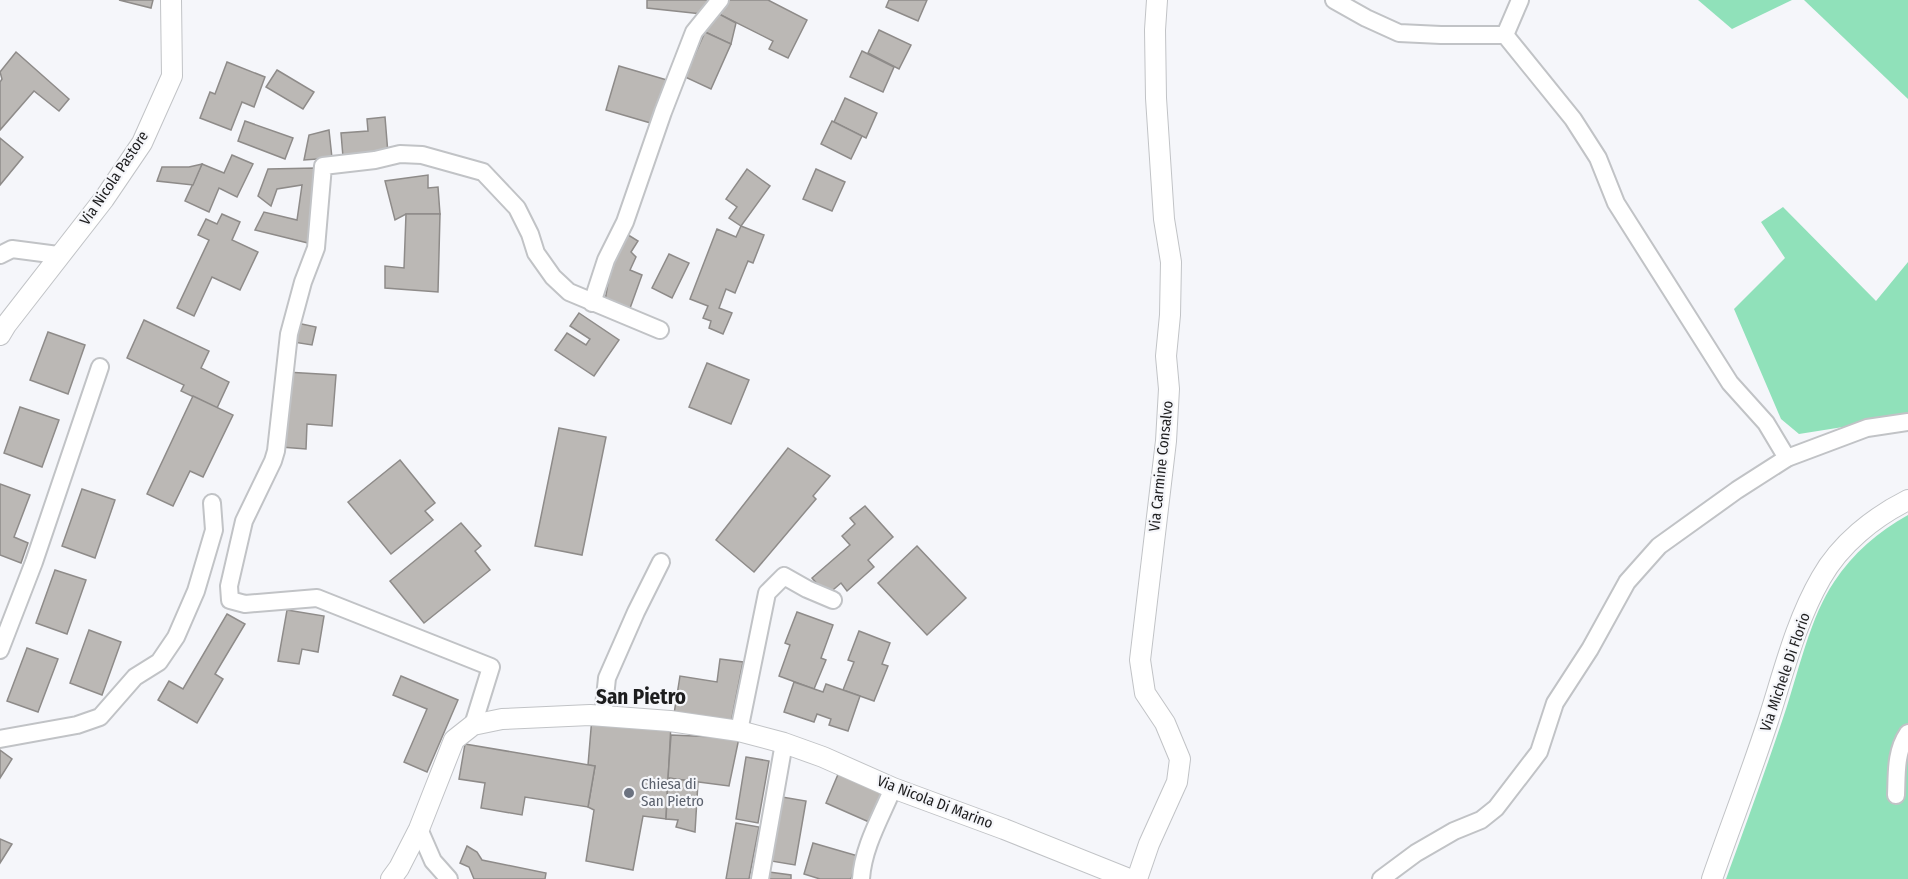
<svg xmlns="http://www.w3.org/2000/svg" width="1908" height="879" viewBox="0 0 1908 879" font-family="'Fira Sans Condensed',sans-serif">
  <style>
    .green { fill: #90e1ba }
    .building { fill: #bbb8b5; stroke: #8e8b89; stroke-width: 1.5 }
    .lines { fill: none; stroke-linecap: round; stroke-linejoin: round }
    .minor-casing { stroke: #c1c3c6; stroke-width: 20 }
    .tertiary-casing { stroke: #c1c3c6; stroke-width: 22 }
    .minor { stroke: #fff; stroke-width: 16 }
    .tertiary { stroke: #fff; stroke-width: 20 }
    .worship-dot { fill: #6b7280; stroke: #f5f6fa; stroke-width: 2 }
    .labels { text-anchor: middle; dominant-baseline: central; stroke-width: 4.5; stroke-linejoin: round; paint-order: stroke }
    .street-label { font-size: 15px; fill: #1d1d1e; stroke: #f5f6fa }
    .worship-label { font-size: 15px; fill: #5b616d; stroke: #f5f6fa; text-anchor: start }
    .district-label { font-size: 21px; font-weight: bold; fill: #1d1d1e; stroke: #f5f6fa }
  </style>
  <rect width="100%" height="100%" fill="#f5f6fa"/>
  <!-- green -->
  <g class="green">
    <polygon points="1698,0 1792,0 1732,29"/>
    <polygon points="1804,0 1908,0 1908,99"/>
    <polygon points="1783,207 1876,301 1908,262 1908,414 1843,427 1799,434 1781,419 1734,309 1785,258 1761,222"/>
    <path d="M1908 515V879H1726C1747 821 1768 764 1787 706 1800 666 1811 616 1834 582 1853 553 1878 532 1908 515Z"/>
  </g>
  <!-- building -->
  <g class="building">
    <polygon points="119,0 153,0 151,8"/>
    <polygon points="647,0 717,0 702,14 647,8"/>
    <polygon points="723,0 768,0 807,20 788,58 769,49 773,41 717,13"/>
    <polygon points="889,0 927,0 918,21 886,7"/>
    <polygon points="716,10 717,13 736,23 731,44 705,32"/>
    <polygon points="879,30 911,45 899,69 868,53"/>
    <polygon points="705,32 731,44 711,89 685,77"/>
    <polygon points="862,51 894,67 883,92 850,77"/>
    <polygon points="16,52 69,99 59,111 34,91 0,130 0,82 2,79 0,72"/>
    <polygon points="227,62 265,77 254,107 242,102 231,130 200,118 210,92 215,94"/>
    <polygon points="619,66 667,80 654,124 606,110"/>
    <polygon points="277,70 314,92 303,109 266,87"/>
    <polygon points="845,98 877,113 866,138 834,122"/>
    <polygon points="385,117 388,154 343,157 341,133 368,131 367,119"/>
    <polygon points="245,121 293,138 285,159 238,141"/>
    <polygon points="832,121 862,136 851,159 821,144"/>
    <polygon points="329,130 332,158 304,160 309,135"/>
    <polygon points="0,138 23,157 0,185"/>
    <polygon points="232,155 253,164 237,197 219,188 209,212 185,201 202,164 224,173"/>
    <polygon points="202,164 193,185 157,181 162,167 189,167"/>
    <polygon points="316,168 312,244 255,230 264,212 297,220 302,185 277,189 271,206 258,196 268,169"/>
    <polygon points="747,169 770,186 741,226 729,218 737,207 726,199"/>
    <polygon points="816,169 845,182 832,211 803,199"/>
    <polygon points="428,175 428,188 438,187 440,214 406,214 395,220 385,181"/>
    <polygon points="222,214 240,222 232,240 258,252 240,290 212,277 194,316 177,308 209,240 198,235 206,219 217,224"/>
    <polygon points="406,214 440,214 438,292 385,288 385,266 404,268"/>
    <polygon points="741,226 764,235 753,263 748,261 735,293 726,289 719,308 732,313 723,334 709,328 711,321 703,318 708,306 690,299 717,229 736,237"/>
    <polygon points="625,233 638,241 631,252 636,257 630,270 642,275 629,311 605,301 612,259"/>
    <polygon points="669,254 689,263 672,298 652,288"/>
    <polygon points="579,313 619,340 594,376 555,350 567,333 586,345 590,339 570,326"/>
    <polygon points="144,320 209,351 201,368 229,382 217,408 181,391 184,385 127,358"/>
    <polygon points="297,323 316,327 312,345 293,342"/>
    <polygon points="48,332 85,345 68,394 30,380"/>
    <polygon points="707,363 749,380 731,424 689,407"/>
    <polygon points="286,372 336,375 332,426 307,424 306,449 281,447"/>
    <polygon points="193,396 233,415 203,477 190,471 173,506 147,494"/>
    <polygon points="20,407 59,420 42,467 4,453"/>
    <polygon points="559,428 606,437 582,555 535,546"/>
    <polygon points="788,448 830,476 813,496 816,499 754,572 716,540"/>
    <polygon points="400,460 435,503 425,511 433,520 391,554 348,502"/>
    <polygon points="0,484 30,495 14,537 28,543 21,563 0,555"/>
    <polygon points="82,489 115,500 95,558 62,546"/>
    <polygon points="865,506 893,537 868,560 874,567 847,591 841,583 827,595 812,578 850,545 842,536 855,524 850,518"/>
    <polygon points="461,523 481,546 475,551 490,570 424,623 390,581"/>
    <polygon points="917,546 966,598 927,635 878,583"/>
    <polygon points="55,570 86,580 67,634 36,623"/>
    <polygon points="287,610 324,616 318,652 302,649 299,664 278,661"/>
    <polygon points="797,612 833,625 821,658 826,660 814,689 779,676 790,645 785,643"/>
    <polygon points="227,614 245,624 215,674 223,679 197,723 158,700 169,681 183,689"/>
    <polygon points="89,630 121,642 102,695 70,683"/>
    <polygon points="859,631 890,643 882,664 888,666 874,701 843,690 854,662 848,660"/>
    <polygon points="27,648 58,659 38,712 7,701"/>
    <polygon points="720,659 743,662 731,723 674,714 680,676 717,682"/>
    <polygon points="401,676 458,700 427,772 404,762 427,709 393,695"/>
    <polygon points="794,682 823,692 826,684 860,696 848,731 829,725 831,719 817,714 814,722 784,712"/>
    <polygon points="592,717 671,724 666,819 643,816 633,870 586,861 594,810 588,807 595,766 588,765"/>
    <polygon points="671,735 739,738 729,786 668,778"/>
    <polygon points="465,744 595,766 588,807 525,797 522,815 481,808 485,783 459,779"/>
    <polygon points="0,750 12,759 0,778"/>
    <polygon points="746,757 769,761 758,823 736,819"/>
    <polygon points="839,772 883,792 869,822 826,803"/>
    <polygon points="668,778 698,782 695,832 676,827 678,820 666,819"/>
    <polygon points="782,797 806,801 795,865 771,861"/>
    <polygon points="736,823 759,827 749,879 726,879"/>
    <polygon points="0,839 12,844 0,863"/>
    <polygon points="813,843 858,856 851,879 820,879 804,874"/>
    <polygon points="467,846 477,852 482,860 546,873 545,879 474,879 469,867 460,863"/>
    <polygon points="769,872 791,875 791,879 769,879"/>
  </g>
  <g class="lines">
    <!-- minor casing -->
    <g class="minor-casing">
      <g id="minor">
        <polyline points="1334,0 1366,18 1399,33 1441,35 1505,35"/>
        <polyline points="1505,35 1573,119 1598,158 1616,203 1730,383 1766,423 1787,458"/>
        <polyline points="1505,35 1520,0"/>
        <polyline points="0,255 12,249 58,255"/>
        <polyline points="592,303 606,260 625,222 663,112 694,32 720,0"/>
        <polyline points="0,650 34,562 100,367"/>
        <polyline points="603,716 607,678 636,612 661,562"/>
        <polyline points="473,725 491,667 317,598 245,604 230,600 229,586 244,521 273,461 276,451 289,334 303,282 316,248 323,166 375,160 400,154 422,155 483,172 517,208 530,234 536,253 553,277 569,292 660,330"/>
        <polyline points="739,731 767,593 784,576 807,589 833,600"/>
        <polyline points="0,739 77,725 100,717 135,677 159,662 176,637 196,591 214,530 212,503"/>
        <path d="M1896 795C1897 774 1895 752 1908 733"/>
        <polyline points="419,829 433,861 449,879"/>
        <polyline points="760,879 784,743"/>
        <path d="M861 879C863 847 881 817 893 788"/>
        <polyline points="1381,879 1416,853 1454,831 1481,820 1496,808 1539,752 1555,703 1590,649 1627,582 1659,546 1737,490 1787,458 1867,428 1908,422"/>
      </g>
    </g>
    <!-- tertiary casing -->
    <g class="tertiary-casing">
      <g id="tertiary">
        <polyline points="0,335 6,325 104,199 142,143 172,76 171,0"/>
        <polyline points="391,879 399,868 419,829 454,740 473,725 502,719 590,715 670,721 739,731 784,743 823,757 893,788 1004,829 1129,879"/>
        <polyline points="1137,879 1149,844 1177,782 1180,759 1165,723 1145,693 1140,660 1166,441 1169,389 1166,356 1170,315 1171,262 1164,219 1156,98 1155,30 1157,0"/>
        <path d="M1712 879C1730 827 1750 776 1767 724 1783 675 1795 623 1821 578 1840 544 1874 517 1908 500"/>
      </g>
    </g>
    <!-- minor -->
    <use href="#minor" class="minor"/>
    <!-- tertiary -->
    <use href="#tertiary" class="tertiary"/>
  </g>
  <!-- markers -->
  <circle class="worship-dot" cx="629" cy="793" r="6"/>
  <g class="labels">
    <!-- street labels -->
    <g class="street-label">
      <text transform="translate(114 178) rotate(-56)">Via Nicola Pastore</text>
      <text transform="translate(1161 466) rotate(-84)">Via Carmine Consalvo</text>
      <text transform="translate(1785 672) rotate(-71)">Via Michele Di Florio</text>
      <text transform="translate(935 802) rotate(21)">Via Nicola Di Marino</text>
    </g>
    <!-- worship labels -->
    <g class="worship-label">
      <text x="641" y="784">Chiesa di<tspan x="641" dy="17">San Pietro</tspan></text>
    </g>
    <!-- district labels -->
    <g class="district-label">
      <text x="641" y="697">San Pietro</text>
    </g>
  </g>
</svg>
